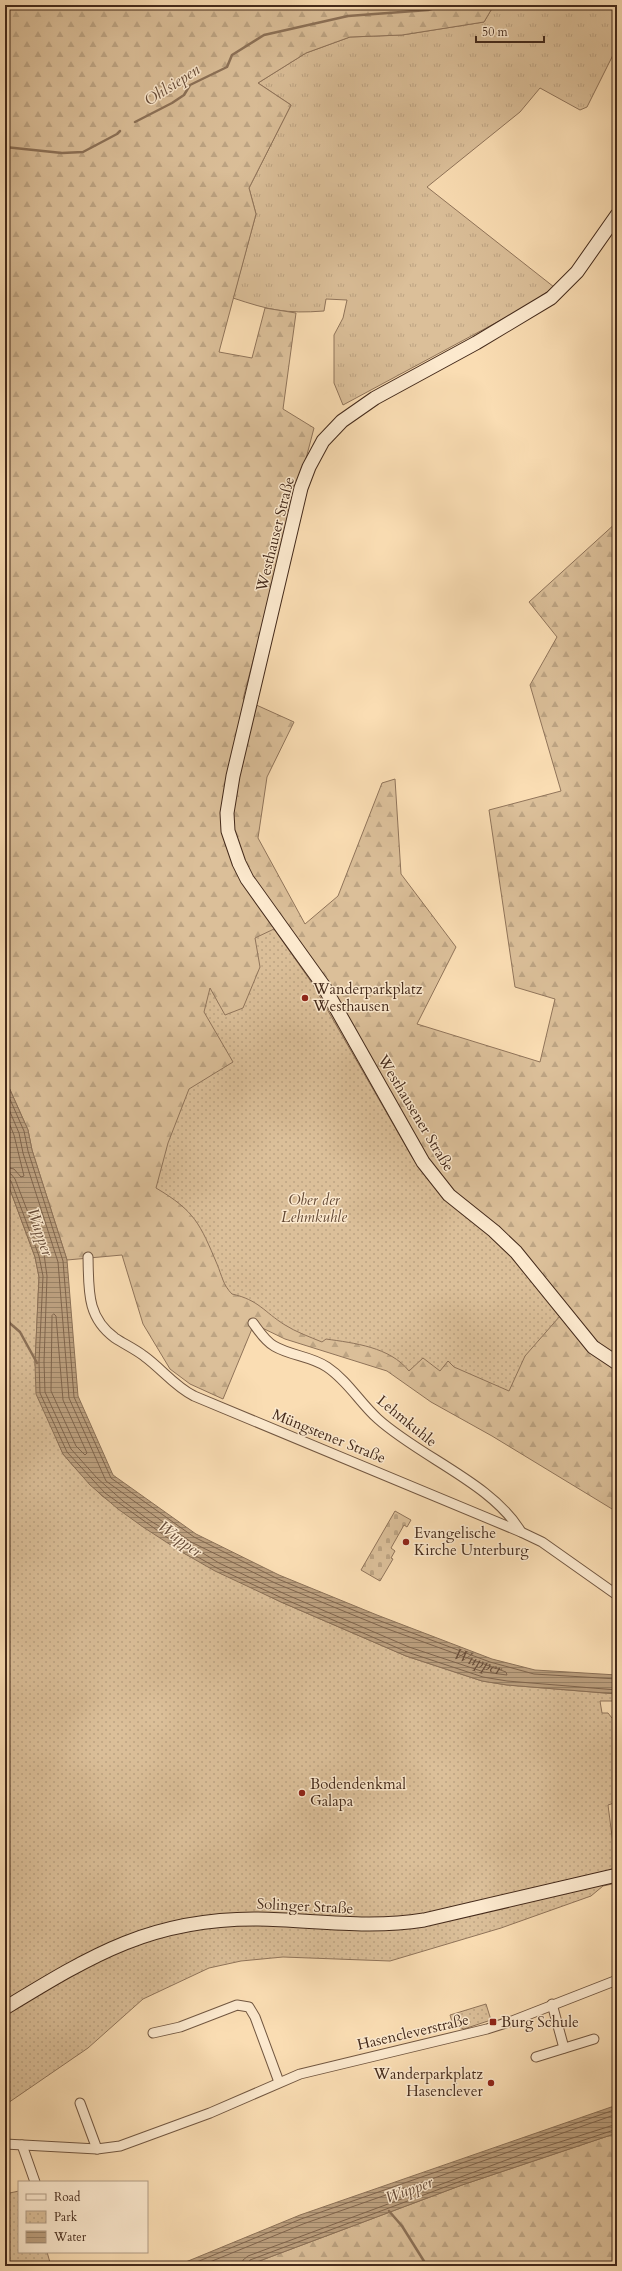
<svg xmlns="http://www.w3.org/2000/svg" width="622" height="2271" viewBox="0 0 622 2271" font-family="Cardo,serif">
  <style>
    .grass { fill: url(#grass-tufts); stroke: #90745a }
    .forest { fill: url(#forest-firs); stroke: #90745a }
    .cemetery { fill: url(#cemetery-stones); stroke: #90745a }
    .park { fill: url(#park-dots); stroke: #90745a }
    .water { fill: url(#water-rules); stroke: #8c7157 }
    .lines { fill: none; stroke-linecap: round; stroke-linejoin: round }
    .shore { stroke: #80654d; stroke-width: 1 }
    .stream { stroke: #8c7157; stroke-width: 2.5 }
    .minor-casing { stroke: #725741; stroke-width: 11 }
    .secondary-casing { stroke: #442a1b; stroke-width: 15 }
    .minor { stroke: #fce9ce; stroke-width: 9 }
    .secondary { stroke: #fce9ce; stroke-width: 13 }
    .poi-dot { fill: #8f2418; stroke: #fce9ce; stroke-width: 1.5 }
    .labels { text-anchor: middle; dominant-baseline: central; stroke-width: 3; stroke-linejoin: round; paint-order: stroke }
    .street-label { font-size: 15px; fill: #442a1b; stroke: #fce9ce }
    .poi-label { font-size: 15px; fill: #442a1b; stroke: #fce9ce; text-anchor: start }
    .park-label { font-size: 15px; font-style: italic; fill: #624834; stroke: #fce9ce }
    .water-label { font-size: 16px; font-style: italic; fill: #684d39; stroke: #fce9ce }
  </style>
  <defs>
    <pattern id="grass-tufts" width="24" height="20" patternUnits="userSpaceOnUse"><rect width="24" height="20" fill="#dbbf99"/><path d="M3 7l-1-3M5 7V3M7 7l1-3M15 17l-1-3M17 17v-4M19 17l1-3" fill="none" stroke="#bda483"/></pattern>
    <pattern id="forest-firs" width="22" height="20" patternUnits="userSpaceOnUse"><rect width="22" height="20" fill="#dbbf99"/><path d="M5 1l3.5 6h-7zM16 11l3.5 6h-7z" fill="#bda483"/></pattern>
    <pattern id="cemetery-stones" width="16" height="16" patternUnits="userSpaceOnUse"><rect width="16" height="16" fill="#dbbf99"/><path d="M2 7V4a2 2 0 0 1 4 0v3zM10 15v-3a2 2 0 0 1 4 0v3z" fill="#bda483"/></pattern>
    <pattern id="park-dots" width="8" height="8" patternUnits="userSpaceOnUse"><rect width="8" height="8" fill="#dbbf99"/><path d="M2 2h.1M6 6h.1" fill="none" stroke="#bda483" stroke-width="1.8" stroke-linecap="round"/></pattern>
    <pattern id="water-rules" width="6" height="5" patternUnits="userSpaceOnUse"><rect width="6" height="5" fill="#bca07f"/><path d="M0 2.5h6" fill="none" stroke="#9a8367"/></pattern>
  </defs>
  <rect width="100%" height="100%" fill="#faddb3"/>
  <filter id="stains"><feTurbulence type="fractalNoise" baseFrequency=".005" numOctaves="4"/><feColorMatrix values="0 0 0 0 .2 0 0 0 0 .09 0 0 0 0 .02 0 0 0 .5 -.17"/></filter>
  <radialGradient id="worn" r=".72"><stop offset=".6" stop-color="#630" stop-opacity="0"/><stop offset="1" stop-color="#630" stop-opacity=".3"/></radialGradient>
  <!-- grass -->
  <path class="grass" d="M494 5H617V47L587 107 580 110 540 88 520 112 427 187 554 287 527 306 343 405 334 383V335L343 318 347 300 326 299 324 311C286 314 269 310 233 298L256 214 249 188 291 105 258 83 306 53 350 37 402 35 484 22Z"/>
  <!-- forest -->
  <g class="forest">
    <polygon points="5,5 494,5 484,22 402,35 350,37 306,53 258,83 291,105 249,188 256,214 219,352 252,358 265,308 296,313 283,409 314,428 243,699 294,722 267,777 258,838 305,924 338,896 382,783 395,779 401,874 456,947 417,1024 540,1062 555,999 515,987 489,810 561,791 530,685 557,637 529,602 617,522 617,1512 492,1436 431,1402 387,1371 285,1339 254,1324 223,1399 190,1384 170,1369 143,1324 122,1255 67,1260 32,1150 28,1130 7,1083 5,1068"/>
    <polygon points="617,2133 617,2266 246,2266 462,2185"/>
  </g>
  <!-- cemetery -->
  <polygon class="cemetery" points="395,1511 411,1520 407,1527 404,1525 391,1548 395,1551 391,1558 393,1559 380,1581 361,1570"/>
  <!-- park -->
  <g class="park">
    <path d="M274 929 312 983 412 1157 437 1190 449 1203 503 1246 560 1316 525 1356 509 1391 454 1367 448 1361 440 1371 423 1358 409 1371C390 1347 354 1343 326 1339L322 1342C310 1337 296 1332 285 1325 264 1312 259 1300 232 1294 223 1285 222 1276 217 1264 200 1224 195 1211 156 1188L168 1143 189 1089 233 1062 204 1012 210 988 225 1015 243 1008 260 967 255 938Z"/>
    <polygon points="5,1176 35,1257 39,1277 35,1365 57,1440 63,1454 74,1467 102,1496 180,1551 281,1602 406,1656 482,1681 507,1685 617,1694 617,1701 600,1701 602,1713 608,1713 612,1718 617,1720 617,1802 608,1805 617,1875 612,1884 603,1886 591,1896 501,1928 390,1961 283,1957 241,1961 209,1968 143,1999 88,2048 5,2105"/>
    <polygon points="486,2004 491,2020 464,2029 453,2025 450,2015"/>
    <polygon points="19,2191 19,2252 47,2252 51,2266 5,2266 5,2194"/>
  </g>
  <!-- water -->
  <g class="water">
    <polygon points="5,1068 7,1083 28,1130 32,1150 67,1260 78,1396 113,1475 196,1534 279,1575 377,1615 492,1659 535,1670 617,1675 617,1694 507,1685 482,1681 406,1656 281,1602 215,1571 180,1551 143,1527 118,1509 90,1485 63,1454 36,1394 35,1363 39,1277 35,1257 5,1176"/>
    <polygon points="617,2105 617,2133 462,2185 246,2266 176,2266 300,2215"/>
  </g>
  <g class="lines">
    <!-- shore -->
    <g class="shore">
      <polyline points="5,1088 24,1131 28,1151 63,1261 74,1397 111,1478 194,1537 278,1579 375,1619 490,1662 534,1674 617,1679"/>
      <path id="s1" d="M5 1100 19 1133 23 1153 58 1262 69 1398 106 1481 191 1542 275 1583 385 1628 506 1672 507 1675 484 1672 409 1647 285 1594 219 1563 149 1520 123 1501 97 1478 71 1449 45 1392 44 1362 47 1276 44 1254 15 1179 11 1174 5 1173"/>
      <polyline points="5,1113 14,1135 24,1176 21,1177 14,1169 5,1167"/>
      <polyline points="5,1178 11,1181 39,1256 43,1276 39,1362 40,1393 67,1452 105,1493 182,1548 217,1568 282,1598 407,1652 483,1677 507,1681 617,1690"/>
      <polygon points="54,1314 56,1316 63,1400 87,1453 85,1455 76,1446 51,1391 52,1316"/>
      <polyline points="187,2266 301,2219 617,2109"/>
      <polyline points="200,2266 303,2224 617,2114"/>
      <polyline points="242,2266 243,2260 248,2256 528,2152 617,2124"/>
      <polyline points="247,2266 250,2260 461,2181 617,2129"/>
    </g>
    <!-- stream -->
    <g class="stream">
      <polyline points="135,122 172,103 184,95 190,85 227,67 232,55 264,35 348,16 428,10 446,5"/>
      <polyline points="5,147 62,153 83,152 117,134 120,131"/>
      <polyline points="5,1319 20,1332 37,1363"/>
      <polyline points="389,2211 402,2226 427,2266"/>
    </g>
    <!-- minor casing -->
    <g class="minor-casing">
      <g id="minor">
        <path d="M88 1257C89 1289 86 1317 115 1338 124 1344 135 1349 144 1356 162 1369 174 1386 194 1396L521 1532 542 1542 617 1595"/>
        <path d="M253 1323C259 1331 265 1341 274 1346 291 1356 311 1356 327 1367 348 1381 360 1403 378 1419 420 1457 493 1484 521 1532"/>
        <polyline points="552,2004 564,2048"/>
        <polyline points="153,2033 180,2027 237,2005 249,2007 255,2017 279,2082"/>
        <polyline points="536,2057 594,2039"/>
        <polyline points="80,2103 97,2149"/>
        <polyline points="5,2144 97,2149 120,2146 210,2113 300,2074 487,2029 512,2021 617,1980"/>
        <polyline points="22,2145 35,2182"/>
      </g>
    </g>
    <!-- secondary casing -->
    <g class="secondary-casing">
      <g id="secondary">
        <polyline points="617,215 577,272 551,298 476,343 375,398 342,421 323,441 309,467 301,488 233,776 227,813 228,831 239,863 247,879 323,985 423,1162 449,1195 494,1231 516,1252 593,1347 617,1363"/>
        <path d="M5 2008C92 1955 152 1918 258 1919 314 1920 368 1929 424 1920L617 1875"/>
      </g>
    </g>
    <!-- minor -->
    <use href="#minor" class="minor"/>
    <!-- secondary -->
    <use href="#secondary" class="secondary"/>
  </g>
  <!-- markers -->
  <g class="poi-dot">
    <circle cx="305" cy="998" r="4"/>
    <circle cx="406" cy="1542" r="4"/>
    <circle cx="302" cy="1793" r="4"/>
    <rect x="489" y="2018" width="8" height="8" rx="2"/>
    <circle cx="491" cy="2083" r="4"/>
  </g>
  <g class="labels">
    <!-- street labels -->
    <g class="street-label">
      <text transform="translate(275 534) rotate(-76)">Westhauser Straße</text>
      <text transform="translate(416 1113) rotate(59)">Westhausener Straße</text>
      <text transform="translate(407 1421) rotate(39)">Lehmkuhle</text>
      <text transform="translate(329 1436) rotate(22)">Müngstener Straße</text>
      <text transform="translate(305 1906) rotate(3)">Solinger Straße</text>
      <text transform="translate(413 2032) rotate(-13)">Hasencleverstraße</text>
    </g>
    <!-- poi labels -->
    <g class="poi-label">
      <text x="313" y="989">Wanderparkplatz<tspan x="313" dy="17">Westhausen</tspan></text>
      <text x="414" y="1533">Evangelische<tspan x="414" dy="17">Kirche Unterburg</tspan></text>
      <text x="310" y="1784">Bodendenkmal<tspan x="310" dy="17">Galapa</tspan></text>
      <text x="501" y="2022">Burg Schule</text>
      <text x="483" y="2074" text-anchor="end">Wanderparkplatz<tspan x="483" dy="17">Hasenclever</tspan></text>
    </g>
    <!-- park labels -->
    <g class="park-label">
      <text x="314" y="1200">Ober der<tspan x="314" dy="17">Lehmkuhle</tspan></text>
    </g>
    <!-- water labels -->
    <g class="water-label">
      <text transform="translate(172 85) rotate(-33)">Ohlsiepen</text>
      <text transform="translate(40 1232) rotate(71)">Wupper</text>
      <text transform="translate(180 1539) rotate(36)">Wupper</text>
      <text stroke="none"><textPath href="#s1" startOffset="814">Wupper</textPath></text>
      <text transform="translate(409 2190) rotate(-20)">Wupper</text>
    </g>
  </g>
  <!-- margin -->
  <rect width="622" height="2271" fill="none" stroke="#faddb3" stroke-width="20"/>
  <rect x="6" y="6" width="610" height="2259" fill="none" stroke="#442a1b" stroke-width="2"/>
  <rect x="10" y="10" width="602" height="2251" fill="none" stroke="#442a1b"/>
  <!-- legend -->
  <rect x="18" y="2181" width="130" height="72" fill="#fce9ce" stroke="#b29d86"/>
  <rect x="26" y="2194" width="20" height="6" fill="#fce9ce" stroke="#b29d86"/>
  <text x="54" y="2201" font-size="12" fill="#442a1b">Road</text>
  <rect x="26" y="2211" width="20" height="12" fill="url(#park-dots)" stroke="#b29d86"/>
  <text x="54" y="2221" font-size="12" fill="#442a1b">Park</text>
  <rect x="26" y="2231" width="20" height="12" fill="url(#water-rules)" stroke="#b29d86"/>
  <text x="54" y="2241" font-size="12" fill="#442a1b">Water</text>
  <!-- scale -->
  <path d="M476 36v6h68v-6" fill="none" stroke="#442a1b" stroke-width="2"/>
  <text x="482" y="36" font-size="12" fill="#442a1b" stroke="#fce9ce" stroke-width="3" paint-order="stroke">50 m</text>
  <rect width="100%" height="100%" filter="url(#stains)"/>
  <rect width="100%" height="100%" fill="url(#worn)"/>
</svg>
